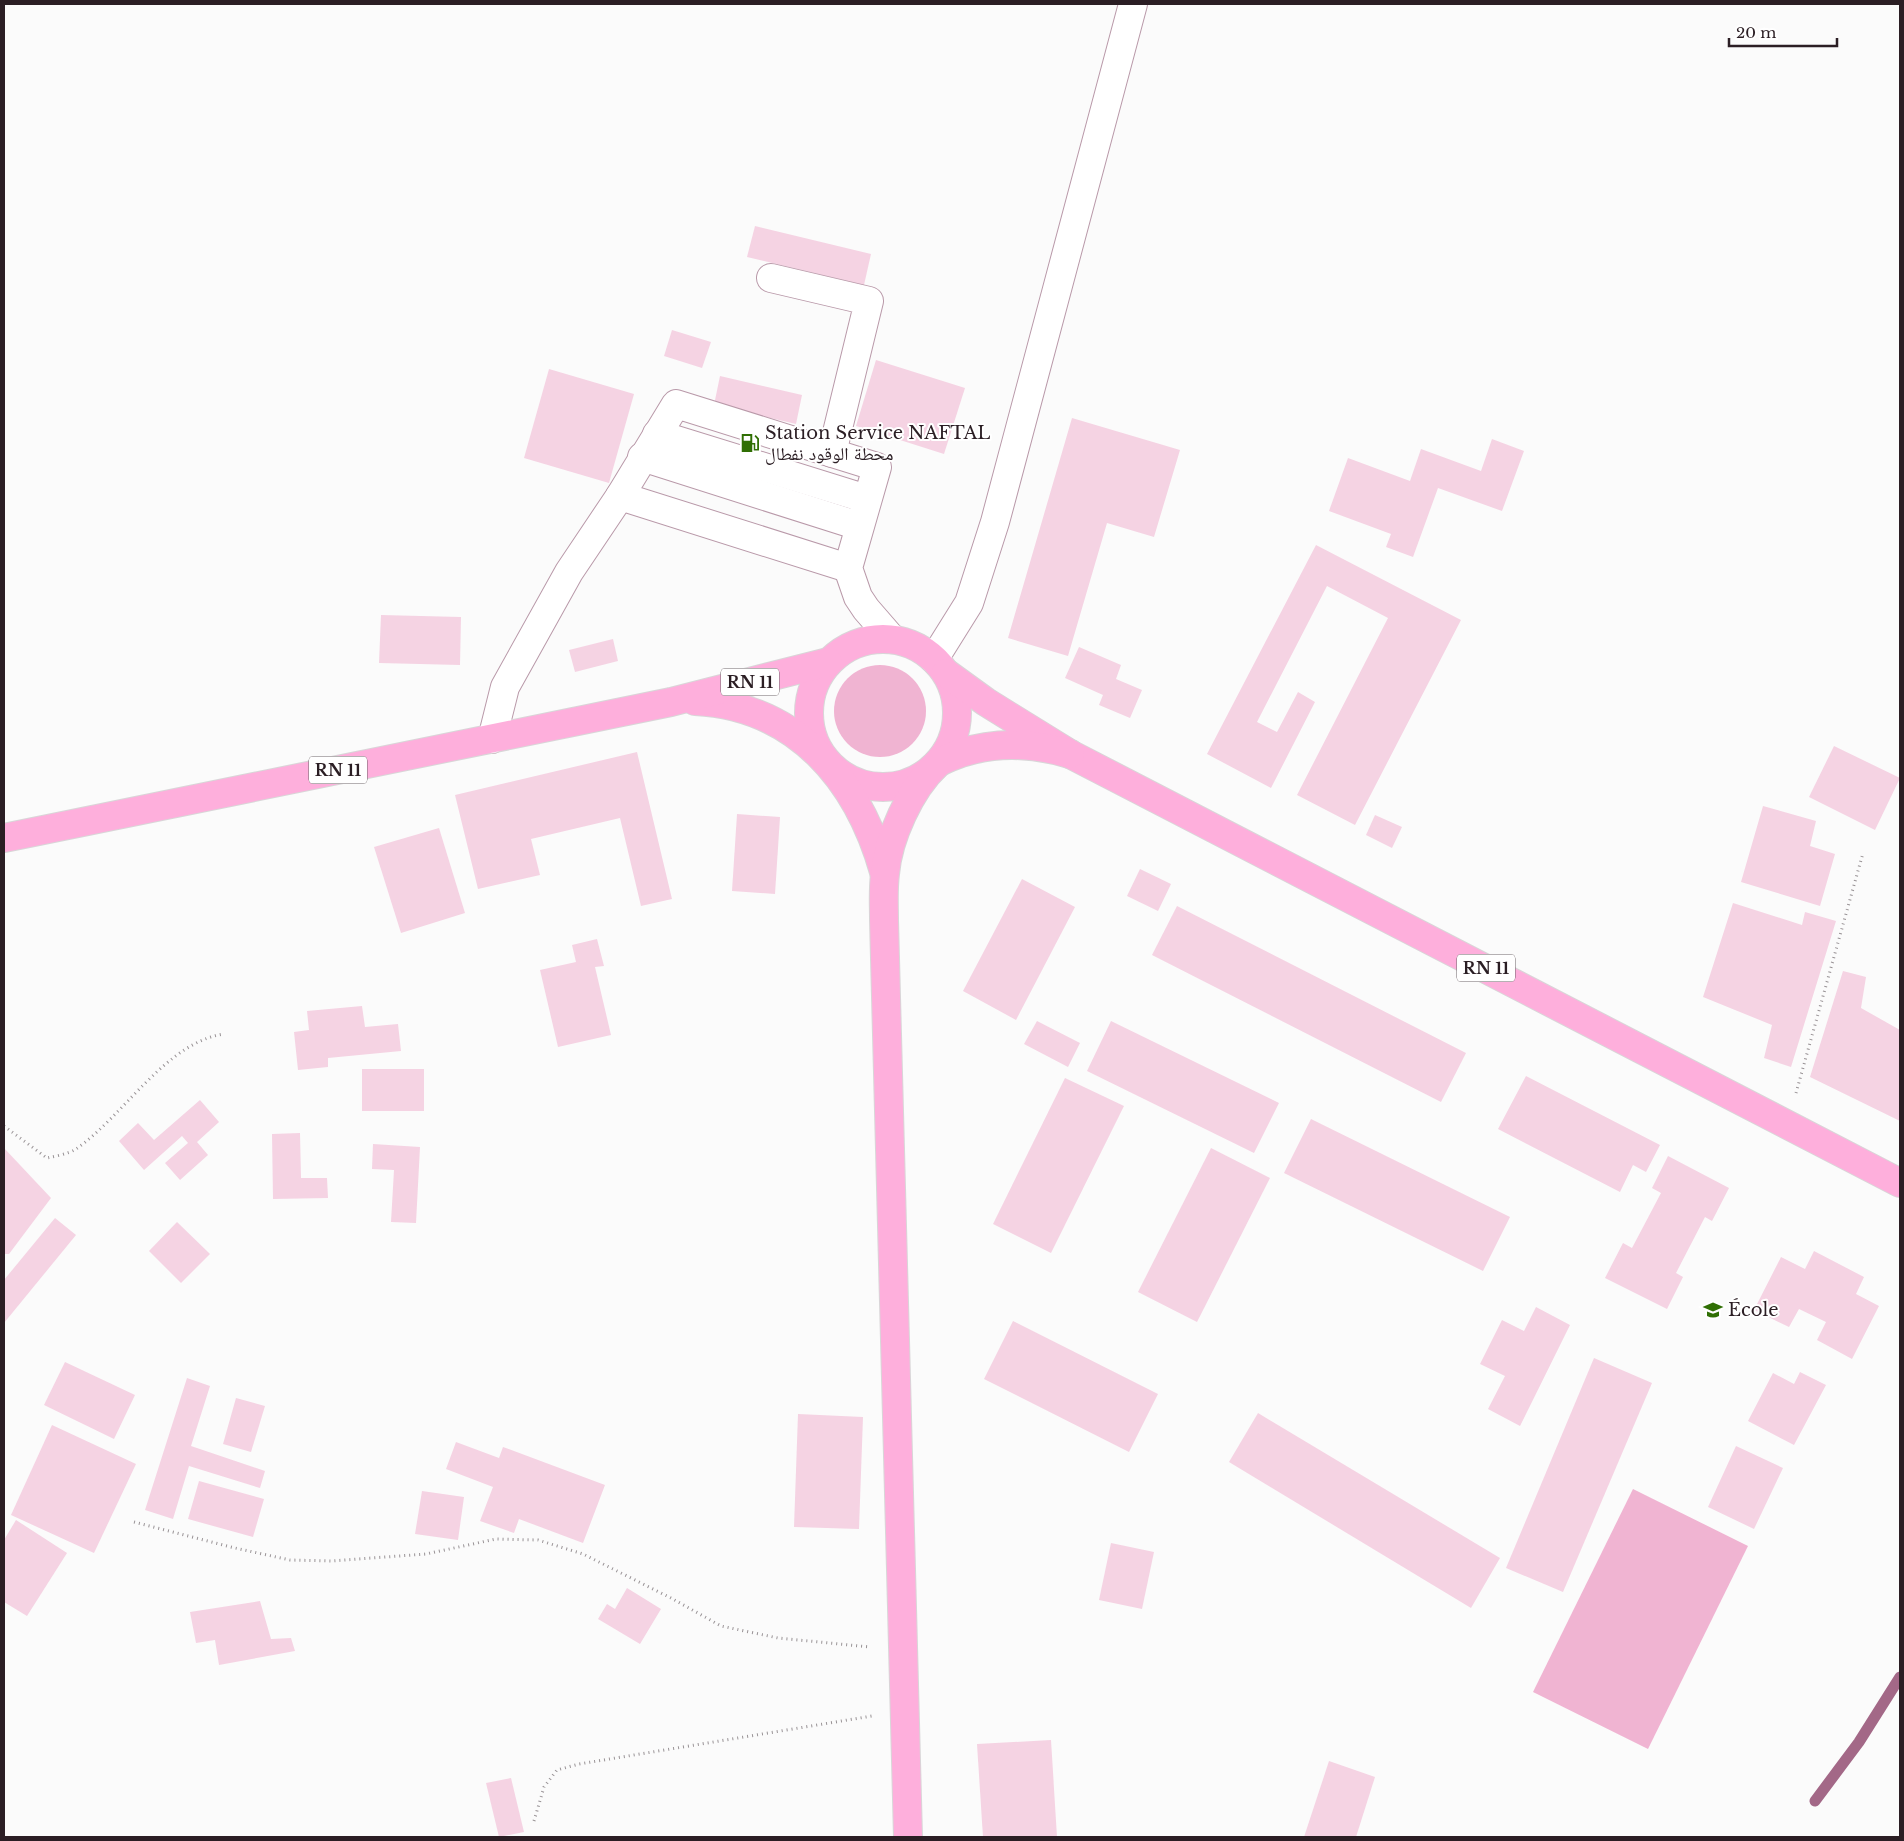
<svg xmlns="http://www.w3.org/2000/svg" width="1904" height="1841" viewBox="0 0 1904 1841" font-family="'Libre Baskerville','Noto Naskh Arabic',serif">
  <style>
    .green { fill: #f0b4d2 }
    .lines { fill: none; stroke-linecap: round; stroke-linejoin: round }
    .stream { stroke: #a36887; stroke-width: 11 }
    .building { fill: #f5d3e3 }
    .minor-casing { stroke: #b999a9; stroke-width: 30 }
    .major-casing { stroke: #d9d6d8; stroke-width: 30 }
    .path { stroke: #989295; stroke-width: 3; stroke-dasharray: 1 4; stroke-linecap: butt }
    .minor { stroke: #fff; stroke-width: 28 }
    .major { stroke: #feafdc; stroke-width: 28 }
    .labels { text-anchor: middle; dominant-baseline: central; stroke-width: 4; stroke-linejoin: round; paint-order: stroke }
    .shield { fill: #fff; stroke: #6b6266; stroke-width: 1 }
    .shield-label { font-size: 16px; font-weight: bold; fill: #2b1e24 }
    .poi-label { font-size: 18px; fill: #2b1e24; stroke: #fff; text-anchor: start }
  </style>
  <rect width="100%" height="100%" fill="#fbfbfb"/>
  <!-- green -->
  <g class="green">
    <circle cx="880" cy="711" r="46"/>
    <polygon points="1633,1489 1748,1546 1648,1749 1533,1692"/>
  </g>
  <g class="lines">
    <!-- stream -->
    <polyline class="stream" points="1815,1801 1859,1742 1900,1677"/>
  </g>
  <!-- building -->
  <g class="building">
    <polygon points="755,226 871,254 864,285 747,257"/>
    <polygon points="672,330 711,342 702,368 664,356"/>
    <polygon points="876,360 965,388 944,454 856,426"/>
    <polygon points="549,369 634,394 609,483 524,458"/>
    <polygon points="720,376 802,395 796,424 714,405"/>
    <polygon points="1072,418 1180,450 1154,537 1107,523 1068,656 1008,638"/>
    <polygon points="1492,439 1524,451 1502,511 1438,488 1413,557 1386,547 1391,534 1329,511 1348,458 1410,481 1421,449 1481,471"/>
    <polygon points="1316,545 1461,620 1355,825 1297,795 1388,618 1327,586 1257,722 1277,732 1298,692 1315,702 1271,788 1207,754"/>
    <polygon points="381,615 461,617 460,665 379,663"/>
    <polygon points="613,639 618,661 575,672 569,650"/>
    <polygon points="1079,647 1121,665 1116,679 1142,690 1130,718 1099,705 1103,695 1065,678"/>
    <polygon points="1834,746 1900,778 1875,830 1809,797"/>
    <polygon points="637,752 672,899 641,906 620,818 531,839 540,875 478,889 455,795"/>
    <polygon points="1763,806 1816,821 1810,846 1835,854 1820,906 1741,882"/>
    <polygon points="737,814 780,817 775,894 732,891"/>
    <polygon points="1375,815 1402,827 1392,848 1366,835"/>
    <polygon points="439,828 465,913 401,933 374,847"/>
    <polygon points="1140,869 1171,884 1158,911 1127,896"/>
    <polygon points="1022,879 1075,907 1016,1020 963,991"/>
    <polygon points="1733,903 1802,925 1805,912 1836,921 1791,1067 1764,1058 1772,1025 1703,997"/>
    <polygon points="1177,906 1466,1053 1441,1102 1152,955"/>
    <polygon points="597,939 604,966 595,967 611,1035 558,1047 540,970 576,962 572,945"/>
    <polygon points="1843,971 1866,977 1861,1008 1900,1030 1900,1121 1810,1077"/>
    <polygon points="362,1006 365,1027 398,1024 401,1051 328,1058 328,1067 298,1070 294,1032 309,1030 307,1011"/>
    <polygon points="1037,1021 1080,1043 1068,1067 1024,1044"/>
    <polygon points="1111,1021 1279,1103 1254,1153 1087,1071"/>
    <rect x="362" y="1069" width="62" height="42"/>
    <polygon points="1526,1076 1660,1145 1646,1172 1633,1165 1620,1192 1498,1129"/>
    <polygon points="1065,1078 1124,1106 1051,1253 993,1224"/>
    <polygon points="200,1100 219,1122 197,1142 208,1155 180,1180 165,1163 188,1143 182,1136 144,1170 119,1141 138,1123 154,1140"/>
    <polygon points="1311,1119 1510,1217 1483,1271 1284,1173"/>
    <polygon points="300,1133 301,1178 327,1178 328,1198 273,1199 272,1134"/>
    <polygon points="373,1144 420,1147 416,1223 391,1222 394,1170 372,1169"/>
    <polygon points="4,1148 51,1198 9,1254 4,1254"/>
    <polygon points="1211,1148 1270,1178 1197,1322 1138,1292"/>
    <polygon points="1668,1156 1729,1188 1712,1221 1705,1217 1676,1273 1683,1277 1667,1309 1605,1278 1623,1243 1632,1248 1661,1193 1652,1188"/>
    <polygon points="55,1218 76,1235 4,1323 4,1280"/>
    <polygon points="177,1222 210,1254 181,1283 149,1251"/>
    <polygon points="1814,1251 1864,1277 1856,1294 1879,1306 1852,1359 1817,1340 1826,1322 1799,1309 1789,1327 1754,1310 1781,1257 1805,1269"/>
    <polygon points="1536,1307 1570,1325 1520,1426 1488,1409 1505,1376 1480,1364 1502,1320 1524,1331"/>
    <polygon points="1013,1321 1158,1394 1129,1452 984,1379"/>
    <polygon points="1594,1358 1652,1383 1563,1592 1506,1568"/>
    <polygon points="65,1362 135,1395 114,1439 44,1405"/>
    <polygon points="1800,1372 1826,1385 1794,1445 1748,1421 1773,1373 1794,1384"/>
    <polygon points="187,1378 210,1386 191,1446 265,1471 260,1488 189,1466 173,1519 145,1510"/>
    <polygon points="236,1398 265,1406 251,1452 223,1444"/>
    <polygon points="1258,1413 1500,1558 1471,1608 1229,1462"/>
    <polygon points="798,1414 863,1417 859,1529 794,1527"/>
    <polygon points="52,1425 136,1464 94,1553 11,1515"/>
    <polygon points="456,1442 499,1458 503,1447 605,1485 583,1543 519,1519 514,1533 480,1521 493,1487 446,1469"/>
    <polygon points="1736,1446 1783,1468 1754,1529 1708,1507"/>
    <polygon points="199,1481 264,1499 253,1537 188,1519"/>
    <polygon points="422,1491 464,1497 458,1540 415,1534"/>
    <polygon points="16,1520 67,1553 27,1616 4,1602 4,1540"/>
    <polygon points="1111,1543 1154,1552 1142,1609 1099,1600"/>
    <polygon points="627,1588 661,1609 640,1644 598,1619 607,1604 615,1609"/>
    <polygon points="260,1601 271,1639 291,1638 295,1651 219,1665 215,1640 196,1643 190,1612"/>
    <polygon points="1051,1740 1057,1837 983,1837 977,1744"/>
    <polygon points="1329,1761 1375,1777 1356,1837 1304,1837"/>
    <polygon points="511,1778 524,1832 499,1837 486,1783"/>
  </g>
  <g class="lines">
    <!-- minor casing -->
    <g class="minor-casing">
      <g id="minor">
        <polyline points="771,278 869,301 832,453"/>
        <polyline points="657,434 867,499"/>
        <polyline points="642,457 859,526"/>
        <polyline points="620,496 848,568"/>
        <polyline points="934,659 969,603 995,522 1133,4"/>
        <polyline points="492,739 505,687 569,572 620,496 676,404 877,467 848,568 858,597 866,609 892,639"/>
      </g>
    </g>
    <!-- major casing -->
    <g class="major-casing">
      <g id="major">
        <circle cx="883" cy="713" r="74"/>
        <polyline points="946,673 986,702 1070,754 1900,1183"/>
        <path d="M695 701C797 706 858 780 884 872"/>
        <polyline points="4,838 671,702 828,662"/>
        <path d="M908 1837 884 920C884 904 883 889 885 874 888 838 910 789 937 764 943 759 953 756 961 753 998 741 1033 743 1070 754"/>
      </g>
    </g>
    <!-- path -->
    <g class="path">
      <polyline points="1796,1093 1863,853"/>
      <path d="M4 1126 47 1158C56 1156 68 1154 76 1149 124 1116 166 1042 224 1034"/>
      <polyline points="134,1522 235,1548 290,1560 331,1561 426,1554 496,1539 538,1540 583,1554 671,1598 721,1626 778,1638 870,1647"/>
      <polyline points="534,1821 544,1787 557,1770 579,1764 872,1716"/>
    </g>
    <!-- minor -->
    <use href="#minor" class="minor"/>
    <!-- major -->
    <use href="#major" class="major"/>
  </g>
  <!-- icons -->
  <defs>
    <g id="fuel-bare" transform="scale(1.5)"><path d="M-5.5-6h7V0h2V4h1.3V-2.5L3-4.5l.8-.8L6-3V5H2.5V1h-1V6h-7ZM-4.2-4.7v3.2H.2V-4.7Z" fill="#306f04" stroke="#fff" stroke-width="2.5" paint-order="stroke"/></g>
    <g id="school-bare" transform="scale(1.5)"><path d="M0-5L7-2L0 1L-7-2ZM-4 1L0 2.5L4 1V4Q0 6-4 4Z" fill="#306f04" stroke="#fff" stroke-width="2.5" paint-order="stroke"/></g>
  </defs>
  <g fill-rule="evenodd">
    <use href="#fuel-bare" x="750" y="443"/>
    <use href="#school-bare" x="1713" y="1310"/>
  </g>
  <g class="labels">
    <!-- shield labels -->
    <g class="shield">
      <rect x="721" y="668.5" width="58" height="27" rx="4"/>
      <rect x="309" y="756.5" width="58" height="27" rx="4"/>
      <rect x="1457" y="954.5" width="58" height="27" rx="4"/>
    </g>
    <g class="shield-label">
      <text x="750" y="682">RN 11</text>
      <text x="338" y="770">RN 11</text>
      <text x="1486" y="968">RN 11</text>
    </g>
    <!-- poi labels -->
    <g class="poi-label">
      <text x="765" y="433">Station Service NAFTAL<tspan x="765" dy="21">محطة الوقود نفطال</tspan></text>
      <text x="1728" y="1310">École</text>
    </g>
  </g>
  <!-- border -->
  <rect width="1904" height="1841" fill="none" stroke="#2b1e24" stroke-width="10"/>
  <!-- scale -->
  <path d="M1729 38v8h108v-8" fill="none" stroke="#2b1e24" stroke-width="2.5"/>
  <text x="1736" y="38" font-size="15" fill="#2b1e24" stroke="#ffffff" stroke-width="4" paint-order="stroke">20 m</text>
</svg>
